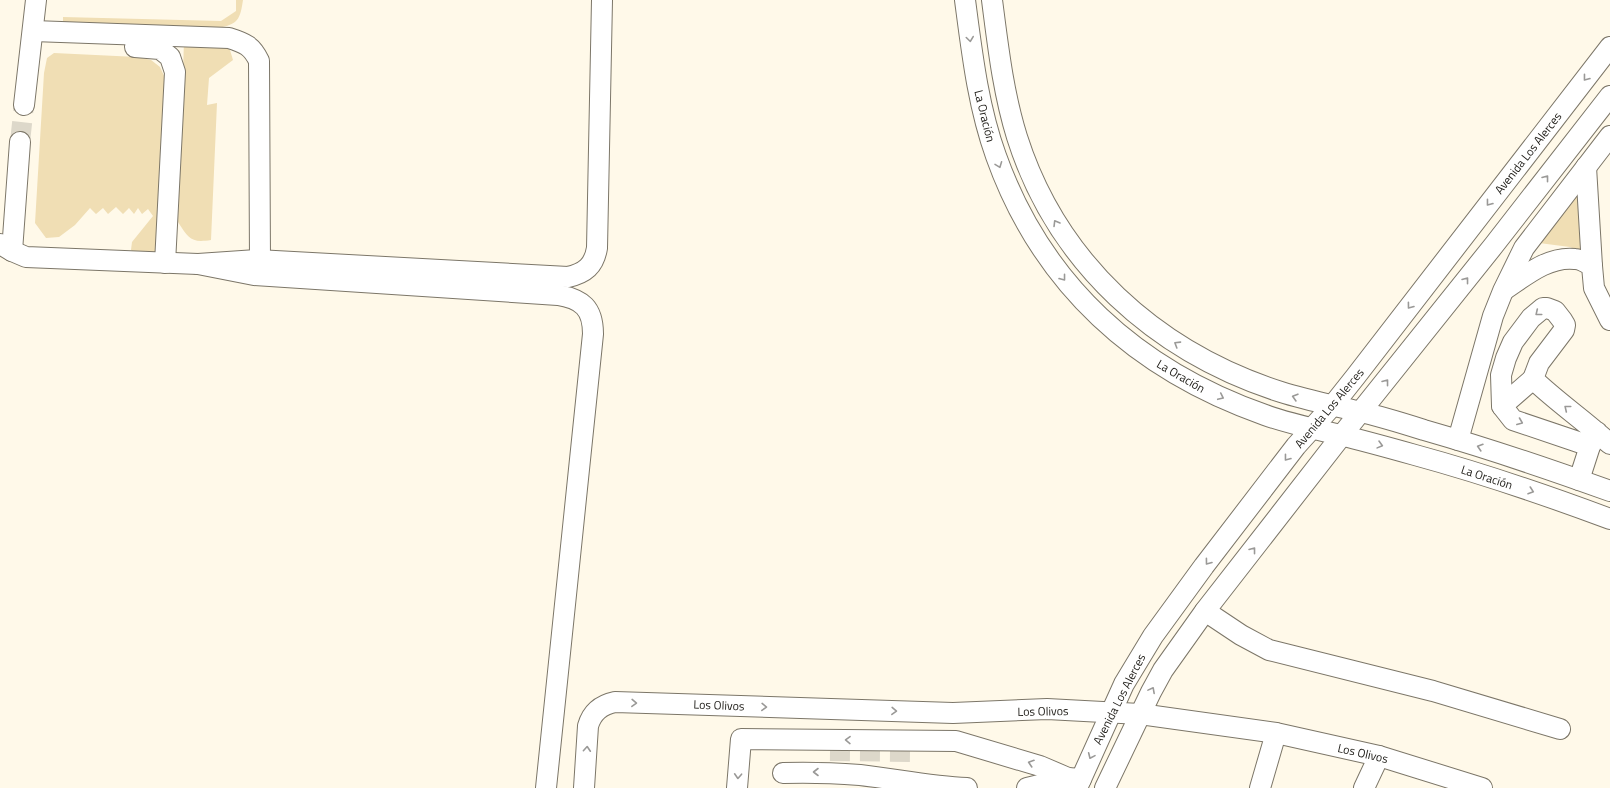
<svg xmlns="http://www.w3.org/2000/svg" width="1610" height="788" viewBox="0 0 1610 788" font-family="'Titillium Web',sans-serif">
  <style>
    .green { fill: #f0deb4 }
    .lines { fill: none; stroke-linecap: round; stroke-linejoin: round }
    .minor-tunnel { stroke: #ddd8ca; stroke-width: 20; stroke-dasharray: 20 10; stroke-linecap: butt }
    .minor-casing { stroke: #7c7668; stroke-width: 22 }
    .minor { stroke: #fff; stroke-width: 20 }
    .oneway { stroke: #9a9997 }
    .labels { text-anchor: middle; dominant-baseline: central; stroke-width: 3.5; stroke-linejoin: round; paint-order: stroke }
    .street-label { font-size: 12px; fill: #1e1c17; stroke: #fff }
  </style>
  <rect width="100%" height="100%" fill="#fff9e9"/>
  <!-- green -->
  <g class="green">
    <path d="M236 0H243C240 20 238 24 218 28L63 24V17L221 21 236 11Z"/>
    <path d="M184 41 219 43 230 50 233 60 209 78 207 105 217 103 211 240C191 243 189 239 178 222Z"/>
    <polygon points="54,53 137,57 151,60 160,67 165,78 157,256 136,255 131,250 132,242 153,216 148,209 142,214 138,208 134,214 129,208 123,214 116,207 108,214 103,208 96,214 90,208 75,225 59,237 46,238 35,223 44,73 47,58"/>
    <polygon points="1575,197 1579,197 1581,252 1570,247 1539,243"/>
  </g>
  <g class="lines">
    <!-- minor-tunnel -->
    <g class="minor-tunnel">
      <polyline points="20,142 24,105"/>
      <polyline points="830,751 916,752"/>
    </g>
    <!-- minor casing -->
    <g class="minor-casing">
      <g id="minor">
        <path d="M965 0C972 53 978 106 996 156 1042 285 1137 370 1265 415 1290 424 1315 429 1340 435 1365 441 1390 448 1415 455 1481 473 1546 495 1610 519"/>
        <path d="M992 0C998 46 1003 92 1017 137 1057 263 1156 352 1281 392 1306 400 1332 405 1357 411 1379 416 1402 423 1424 430 1487 448 1549 469 1610 491"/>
        <path d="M33 31 229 38C245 43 252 46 259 61L260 260"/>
        <polyline points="135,47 160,49 170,57 175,72 165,263"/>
        <polyline points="24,105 36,0"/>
        <polyline points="1586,167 1592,266"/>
        <path d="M0 244 12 251 26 257 198 264 257 260 568 277C585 273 594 266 597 248L602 0"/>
        <polyline points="12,251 20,142"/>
        <path d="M198 264 254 275 558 295C582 299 593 308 593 334L546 788"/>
        <path d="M1504 290C1525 276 1548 256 1575 259 1580 259 1587 263 1592 266L1594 288 1610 320"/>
        <polyline points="1502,406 1533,379"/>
        <path d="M1597 432 1590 446 1513 420 1502 406 1501 375 1506 358 1513 342 1531 318 1543 308H1547L1555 311 1562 320 1565 325 1564 330 1539 363 1533 379C1557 402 1585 421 1610 444"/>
        <polyline points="1458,440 1493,316 1503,291 1524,248 1610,136"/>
        <polyline points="1579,480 1590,446"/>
        <polyline points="1205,611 1241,635 1269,650 1433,691 1560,729"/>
        <path d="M783 773C809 772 834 773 860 775 896 779 931 787 967 788"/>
        <path d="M584 788 588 726C592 712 601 705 615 702L953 713 1047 709 1140 714 1276 733 1379 756 1482 788"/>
        <polyline points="737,788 741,739 956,741 1040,766 1068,778 1081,779"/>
        <polyline points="1027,788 1068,778"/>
        <polyline points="1077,788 1124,684 1153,636 1204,566 1296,446 1333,405 1356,376 1610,47"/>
        <polyline points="1105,788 1151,692 1163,670 1205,611 1342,435 1494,245 1610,96"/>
        <polyline points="1260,788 1276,733"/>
        <polyline points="1364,788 1379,756"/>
      </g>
    </g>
    <!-- minor -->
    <use href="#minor" class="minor"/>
  </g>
  <!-- one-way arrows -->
  <defs><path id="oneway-chevron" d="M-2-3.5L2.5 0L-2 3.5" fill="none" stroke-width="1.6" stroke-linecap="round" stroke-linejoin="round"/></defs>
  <g class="oneway">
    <use href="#oneway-chevron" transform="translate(970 39) rotate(82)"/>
    <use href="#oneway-chevron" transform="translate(1586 78) rotate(128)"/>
    <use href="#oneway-chevron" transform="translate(999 165) rotate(69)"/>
    <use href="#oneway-chevron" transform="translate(1546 178) rotate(-52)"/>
    <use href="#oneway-chevron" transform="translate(1489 203) rotate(128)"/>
    <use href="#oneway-chevron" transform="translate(1056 223) rotate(-121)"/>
    <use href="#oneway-chevron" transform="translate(1063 278) rotate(52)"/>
    <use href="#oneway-chevron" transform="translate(1466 280) rotate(-52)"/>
    <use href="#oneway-chevron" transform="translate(1410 306) rotate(127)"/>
    <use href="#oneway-chevron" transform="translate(1538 313) rotate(141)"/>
    <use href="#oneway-chevron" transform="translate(1177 344) rotate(-148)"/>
    <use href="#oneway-chevron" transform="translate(1386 382) rotate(-52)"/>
    <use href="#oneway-chevron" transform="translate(1221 397) rotate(25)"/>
    <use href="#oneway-chevron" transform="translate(1295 397) rotate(-164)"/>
    <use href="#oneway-chevron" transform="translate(1567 408) rotate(-141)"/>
    <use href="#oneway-chevron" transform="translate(1520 422) rotate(22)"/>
    <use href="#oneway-chevron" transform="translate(1380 445) rotate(15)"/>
    <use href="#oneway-chevron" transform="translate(1480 447) rotate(-163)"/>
    <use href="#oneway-chevron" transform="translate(1287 458) rotate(128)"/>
    <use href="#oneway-chevron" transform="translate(1531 491) rotate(19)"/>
    <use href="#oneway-chevron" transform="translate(1253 550) rotate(-52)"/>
    <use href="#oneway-chevron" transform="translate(1208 562) rotate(127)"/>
    <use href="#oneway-chevron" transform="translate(1152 690) rotate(-62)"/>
    <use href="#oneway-chevron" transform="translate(634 703) rotate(2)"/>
    <use href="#oneway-chevron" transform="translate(764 707) rotate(2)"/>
    <use href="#oneway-chevron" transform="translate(894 711) rotate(2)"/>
    <use href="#oneway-chevron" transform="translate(848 740) rotate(-179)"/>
    <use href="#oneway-chevron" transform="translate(587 749) rotate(-86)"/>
    <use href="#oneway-chevron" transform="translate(1091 756) rotate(114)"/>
    <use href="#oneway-chevron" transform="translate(1031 763) rotate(-162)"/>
    <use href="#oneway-chevron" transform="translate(816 772) rotate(180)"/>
    <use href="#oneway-chevron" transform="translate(738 776) rotate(93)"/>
  </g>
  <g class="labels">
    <!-- street labels -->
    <g class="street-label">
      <text transform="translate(985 116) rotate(76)">La Oración</text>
      <text transform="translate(1528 153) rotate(-52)">Avenida Los Alerces</text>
      <text transform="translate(1181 376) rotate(30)">La Oración</text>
      <text transform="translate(1329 408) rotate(-50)">Avenida Los Alerces</text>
      <text transform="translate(1487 477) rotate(18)">La Oración</text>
      <text transform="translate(1119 699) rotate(-63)">Avenida Los Alerces</text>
      <text transform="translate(719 705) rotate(2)">Los Olivos</text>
      <text transform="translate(1043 711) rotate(-1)">Los Olivos</text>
      <text transform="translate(1363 753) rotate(13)">Los Olivos</text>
    </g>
  </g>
</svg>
